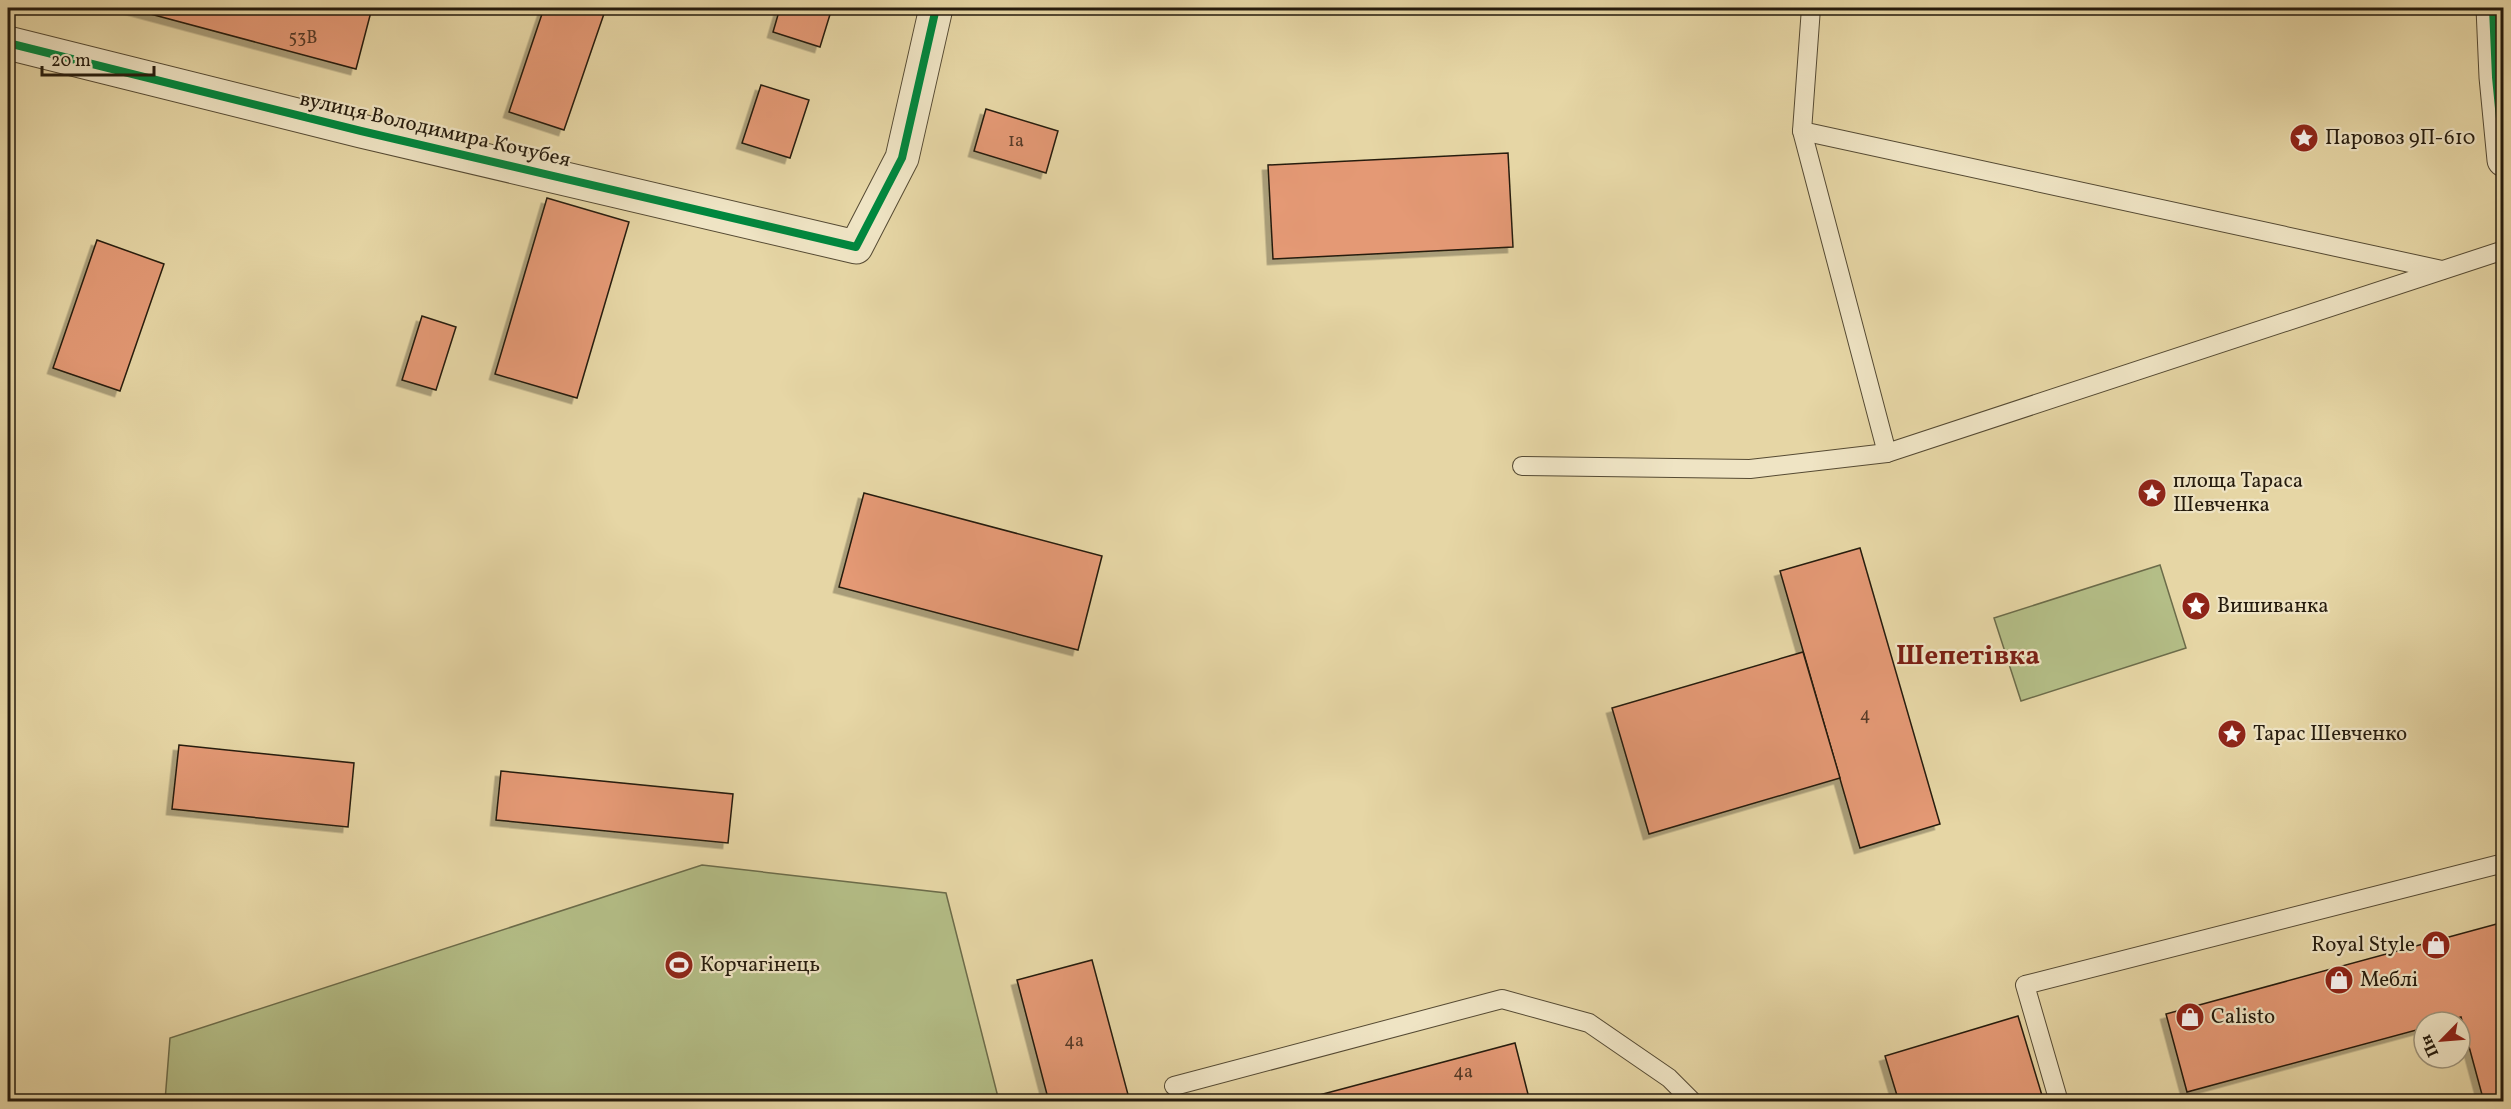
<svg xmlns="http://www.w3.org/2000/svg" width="2511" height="1109" viewBox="0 0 2511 1109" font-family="Vollkorn,serif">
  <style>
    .green { fill: #b4be87; stroke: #6c6c4a; stroke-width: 1.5 }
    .building { fill: #e49975; stroke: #251b0d; stroke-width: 1.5; filter: url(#shadow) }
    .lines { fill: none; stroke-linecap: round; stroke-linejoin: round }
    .service-casing { stroke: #554a33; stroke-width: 20 }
    .minor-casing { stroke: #554a33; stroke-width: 35 }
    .service { stroke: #efe4c4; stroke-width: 18 }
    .minor { stroke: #efe4c4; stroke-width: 33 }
    .cycleway-casing { stroke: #efe4c4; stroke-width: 11 }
    .cycleway { stroke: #00873e; stroke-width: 8 }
    .labels { text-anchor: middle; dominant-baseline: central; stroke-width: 4.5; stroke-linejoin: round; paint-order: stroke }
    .number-label { font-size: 18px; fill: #553a27 }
    .street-label { font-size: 21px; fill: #251b0d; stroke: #efe4c4 }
    .poi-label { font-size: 21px; fill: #251b0d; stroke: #efe4c4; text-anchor: start }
    .district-label { font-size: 27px; font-weight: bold; fill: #7a1f14; stroke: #efe4c4 }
  </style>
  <defs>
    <filter id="shadow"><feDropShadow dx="-5.5" dy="5.5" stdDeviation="0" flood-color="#0004"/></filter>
  </defs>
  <rect width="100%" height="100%" fill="#e6d6a5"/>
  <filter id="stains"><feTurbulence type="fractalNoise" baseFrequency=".00333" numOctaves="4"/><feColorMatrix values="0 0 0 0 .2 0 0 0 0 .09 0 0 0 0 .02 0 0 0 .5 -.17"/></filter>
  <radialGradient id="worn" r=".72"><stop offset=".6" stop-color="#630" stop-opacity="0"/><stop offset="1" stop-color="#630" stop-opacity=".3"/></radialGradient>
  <!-- green -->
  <g class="green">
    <polygon points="2160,565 2186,648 2021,701 1994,618"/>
    <polygon points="702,865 946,893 999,1101 165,1101 170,1038"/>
  </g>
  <!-- building -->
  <g class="building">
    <polygon points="128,8 372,8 356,69"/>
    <polygon points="544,8 606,8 564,130 509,112"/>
    <polygon points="780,8 832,8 820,47 773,32"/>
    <polygon points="761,85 809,100 790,158 742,143"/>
    <polygon points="986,109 1058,131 1046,173 974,151"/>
    <polygon points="1508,153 1513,247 1273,259 1268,165"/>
    <polygon points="547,198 629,222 577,398 495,374"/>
    <polygon points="97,240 164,264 120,391 53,368"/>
    <polygon points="422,316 456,327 436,390 402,380"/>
    <polygon points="864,493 1102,556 1078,650 839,587"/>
    <polygon points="1860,548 1940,824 1860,848 1780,571"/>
    <polygon points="1803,652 1840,778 1649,834 1612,708"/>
    <polygon points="179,745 354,763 348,827 172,809"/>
    <polygon points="501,771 733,794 728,843 496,820"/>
    <polygon points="2504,922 2504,1102 2484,1102 2461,1017 2444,1022 2424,1022 2424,1028 2187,1092 2166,1014"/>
    <polygon points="1092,960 1130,1102 1049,1102 1017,980"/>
    <polygon points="2018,1016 2044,1102 1899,1102 1885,1056"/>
    <polygon points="1515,1043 1530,1102 1293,1102"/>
  </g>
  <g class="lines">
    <!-- service casing -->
    <g class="service-casing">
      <g id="service">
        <polyline points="1811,8 1802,131 1887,453"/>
        <polyline points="1802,131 2442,270"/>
        <polyline points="1522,466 1750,469 1887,453 2504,250"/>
        <polyline points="1174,1086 1502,999 1589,1023 1669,1078 1693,1102"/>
        <polyline points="2059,1102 2025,985 2504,863"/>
      </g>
    </g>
    <!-- minor casing -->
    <g class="minor-casing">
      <g id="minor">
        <polyline points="2493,8 2496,77 2504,160"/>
        <polyline points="8,43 361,131 856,247 902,158 936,8"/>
      </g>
    </g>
    <!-- service -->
    <use href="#service" class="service"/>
    <!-- minor -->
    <use href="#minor" class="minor"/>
    <!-- cycleway casing -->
    <g class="cycleway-casing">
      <g id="cycleway">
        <polyline points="2493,8 2496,77 2504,160"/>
        <polyline points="8,43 361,131 856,247 902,158 936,8"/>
      </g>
    </g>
    <!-- cycleway -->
    <use href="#cycleway" class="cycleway"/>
  </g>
  <!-- icons -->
  <defs>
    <g id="sight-disc" transform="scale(1.5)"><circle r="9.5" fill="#8f2418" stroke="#efe4c4"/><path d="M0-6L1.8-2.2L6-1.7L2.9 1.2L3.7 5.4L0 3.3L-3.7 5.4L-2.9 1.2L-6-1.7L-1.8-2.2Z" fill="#fff"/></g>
    <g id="shop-disc" transform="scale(1.5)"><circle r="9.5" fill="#8f2418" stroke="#efe4c4"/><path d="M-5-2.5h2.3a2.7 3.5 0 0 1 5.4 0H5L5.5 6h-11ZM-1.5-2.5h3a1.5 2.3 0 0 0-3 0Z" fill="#fff"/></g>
    <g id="stadium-disc" transform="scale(1.5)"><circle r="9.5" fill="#8f2418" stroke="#efe4c4"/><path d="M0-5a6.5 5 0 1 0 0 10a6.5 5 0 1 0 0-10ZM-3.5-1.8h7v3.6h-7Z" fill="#fff"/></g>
  </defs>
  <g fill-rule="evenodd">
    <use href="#sight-disc" x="2304" y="138"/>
    <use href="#sight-disc" x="2152" y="493"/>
    <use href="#sight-disc" x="2196" y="606"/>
    <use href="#sight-disc" x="2232" y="734"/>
    <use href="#shop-disc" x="2436" y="945"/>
    <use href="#stadium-disc" x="679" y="965"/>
    <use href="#shop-disc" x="2339" y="980"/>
    <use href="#shop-disc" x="2190" y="1017"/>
  </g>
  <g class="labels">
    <!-- number labels -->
    <g class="number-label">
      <text x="303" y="38">53В</text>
      <text x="1016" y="141">1а</text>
      <text x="1865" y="715">4</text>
      <text x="1074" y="1041">4а</text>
      <text x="1463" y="1072">4а</text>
    </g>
    <!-- street labels -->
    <g class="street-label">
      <text transform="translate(435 130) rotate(13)">вулиця Володимира Кочубея</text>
    </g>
    <!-- poi labels -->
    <g class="poi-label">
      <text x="2325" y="138">Паровоз 9П-610</text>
      <text x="2173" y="481">площа Тараса<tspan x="2173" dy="24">Шевченка</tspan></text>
      <text x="2217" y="606">Вишиванка</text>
      <text x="2253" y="734">Тарас Шевченко</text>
      <text x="2415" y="945" text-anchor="end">Royal Style</text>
      <text x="700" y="965">Корчагінець</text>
      <text x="2360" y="980">Меблі</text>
      <text x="2211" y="1017">Calisto</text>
    </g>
    <!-- district labels -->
    <g class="district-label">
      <text x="1968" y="657">Шепетівка</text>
    </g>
  </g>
  <!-- margin -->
  <rect width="2511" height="1109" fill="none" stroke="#e6d6a5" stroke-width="30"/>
  <rect x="9" y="9" width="2493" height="1091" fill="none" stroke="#251b0d" stroke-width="3"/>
  <rect x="15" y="15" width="2481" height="1079" fill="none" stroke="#251b0d" stroke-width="1.5"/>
  <!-- north arrow -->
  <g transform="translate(2442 1040) rotate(245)"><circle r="28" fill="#efe4c4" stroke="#9e947b" stroke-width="1.5"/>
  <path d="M0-4.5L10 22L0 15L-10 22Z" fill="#8f2418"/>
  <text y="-9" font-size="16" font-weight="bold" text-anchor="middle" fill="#251b0d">Пн</text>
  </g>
  <!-- scale -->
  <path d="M42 66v9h112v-9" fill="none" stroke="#251b0d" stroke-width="3"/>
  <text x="51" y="66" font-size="18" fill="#251b0d" stroke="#efe4c4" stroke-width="4.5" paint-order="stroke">20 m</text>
  <rect width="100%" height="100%" filter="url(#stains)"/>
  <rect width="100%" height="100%" fill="url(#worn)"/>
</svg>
